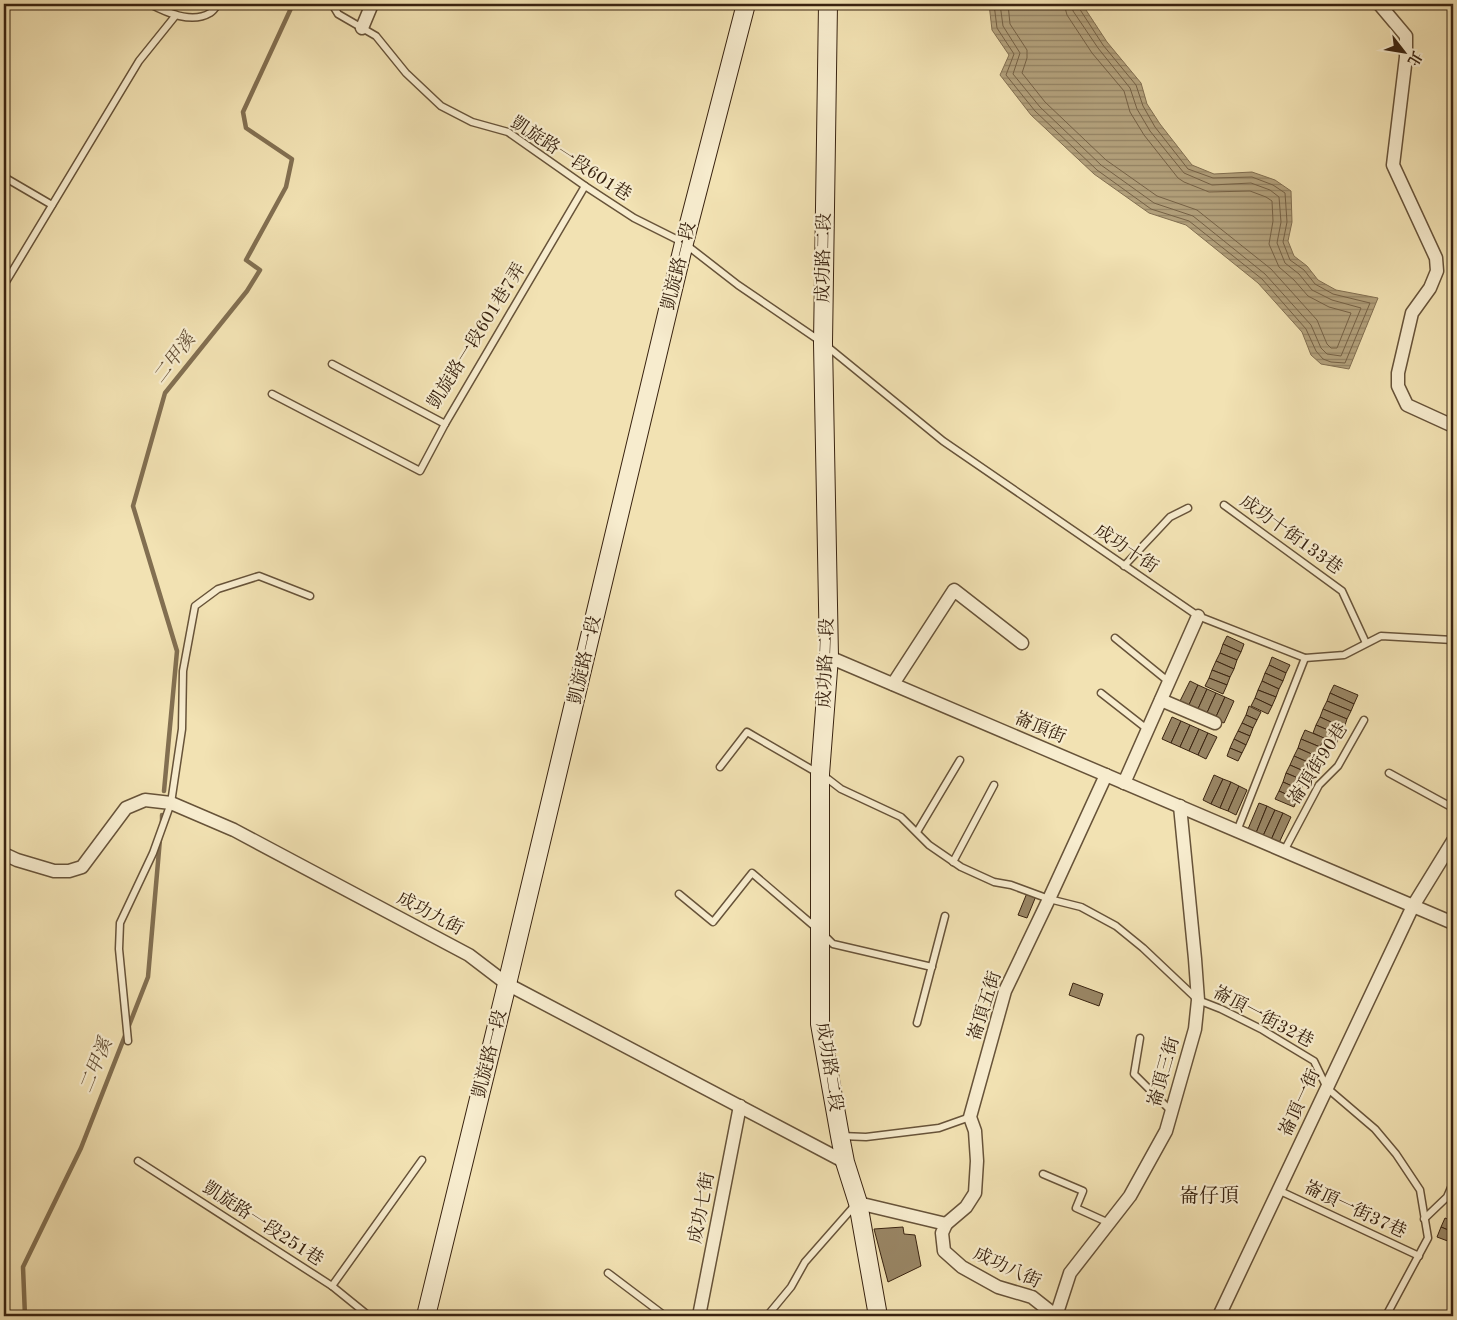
<svg xmlns="http://www.w3.org/2000/svg" width="1457" height="1320" viewBox="0 0 1457 1320" font-family="'Old Standard TT','Noto Serif TC',serif">
  <style>
    .water { fill: url(#water-rules); stroke: #826f51 }
    .lines { fill: none; stroke-linecap: round; stroke-linejoin: round }
    .shore { stroke: #766246; stroke-width: 1 }
    .stream { stroke: #826f51; stroke-width: 4.5 }
    .building { fill: #998665; stroke: #392310 }
    .lane-casing { stroke: #675339; stroke-width: 9 }
    .street-casing { stroke: #675339; stroke-width: 15 }
    .secondary-casing { stroke: #392310; stroke-width: 20 }
    .lane { stroke: #f7ecce; stroke-width: 6 }
    .street { stroke: #f7ecce; stroke-width: 12 }
    .secondary { stroke: #f7ecce; stroke-width: 18 }
    .labels { text-anchor: middle; dominant-baseline: central; stroke-width: 4.5; stroke-linejoin: round; paint-order: stroke }
    .street-label { font-size: 18px; fill: #392310; stroke: #f7ecce }
    .water-label { font-size: 19px; font-style: italic; fill: #644f36; stroke: #f7ecce }
    .quarter-label { font-size: 20px; fill: #392310; stroke: #f7ecce }
  </style>
  <defs>
    <pattern id="water-rules" width="6" height="5" patternUnits="userSpaceOnUse" patternTransform="scale(1.25)"><rect width="6" height="5" fill="#b3a17c"/><path d="M0 2.5h6" fill="none" stroke="#938364"/></pattern>
  </defs>
  <rect width="100%" height="100%" fill="#f2e2b3"/>
  <filter id="stains"><feTurbulence type="fractalNoise" baseFrequency=".004" numOctaves="4"/><feColorMatrix values="0 0 0 0 .2 0 0 0 0 .09 0 0 0 0 .02 0 0 0 .5 -.17"/></filter>
  <radialGradient id="worn" r=".72"><stop offset=".6" stop-color="#630" stop-opacity="0"/><stop offset="1" stop-color="#630" stop-opacity=".3"/></radialGradient>
  <!-- water -->
  <polygon class="water" points="989,4 1082,4 1107,42 1141,83 1147,104 1160,124 1192,165 1214,174 1252,172 1275,180 1291,191 1292,222 1288,241 1294,256 1307,266 1318,280 1336,290 1378,298 1349,369 1321,364 1311,355 1302,332 1258,283 1186,225 1149,213 1094,174 1031,115 1000,75 1009,55 992,30"/>
  <g class="lines">
    <!-- shore -->
    <g class="shore">
      <polyline points="994,4 997,28 1014,54 1006,75 1035,111 1097,170 1151,209 1189,221 1262,279 1306,329 1316,351 1323,359 1331,362 1345,363 1370,303 1333,294 1315,284 1304,270 1290,260 1283,242 1287,222 1285,193 1273,185 1252,177 1213,178 1188,169 1155,127 1143,106 1136,85 1103,45 1079,8 1078,4"/>
      <polyline points="1000,4 1003,26 1020,53 1013,74 1040,107 1101,165 1154,203 1193,216 1265,274 1311,325 1321,348 1327,354 1341,356 1361,308 1332,300 1312,290 1299,274 1285,263 1277,243 1281,222 1279,197 1270,190 1251,183 1212,185 1184,173 1150,131 1137,109 1130,88 1098,48 1073,11 1072,4"/>
      <polyline points="1008,4 1010,24 1027,50 1027,58 1022,73 1045,102 1106,160 1157,196 1197,210 1271,269 1317,320 1327,344 1331,348 1337,348 1351,313 1329,307 1308,296 1294,280 1279,267 1269,244 1273,221 1272,201 1266,197 1250,191 1209,192 1184,182 1178,178 1144,135 1130,112 1124,91 1092,53 1067,15 1064,4"/>
    </g>
    <!-- stream -->
    <g class="stream">
      <polyline points="164,791 177,651 133,506 165,393 247,291 260,270 246,260 286,187 292,159 246,128 243,112 293,4"/>
      <polyline points="162,824 162,815"/>
      <polyline points="25,1316 23,1267 81,1148 148,977 160,839"/>
    </g>
  </g>
  <!-- building -->
  <g class="building">
    <polygon points="1227,636 1244,644 1241,652 1223,644"/>
    <polygon points="1223,644 1241,652 1237,660 1220,653"/>
    <polygon points="1220,653 1237,660 1234,669 1216,661"/>
    <polygon points="1272,657 1290,665 1286,673 1269,665"/>
    <polygon points="1216,661 1234,669 1230,677 1212,670"/>
    <polygon points="1269,665 1286,673 1283,681 1265,673"/>
    <polygon points="1212,670 1230,677 1227,685 1209,678"/>
    <polygon points="1265,673 1283,681 1279,689 1262,681"/>
    <polygon points="1209,678 1227,685 1223,694 1205,686"/>
    <polygon points="1190,681 1198,685 1188,707 1179,703"/>
    <polygon points="1262,681 1279,689 1276,697 1258,690"/>
    <polygon points="1198,685 1207,689 1197,711 1188,707"/>
    <polygon points="1334,685 1358,695 1354,704 1330,693"/>
    <polygon points="1207,689 1216,693 1206,715 1197,711"/>
    <polygon points="1258,690 1276,697 1272,706 1255,698"/>
    <polygon points="1216,693 1225,697 1215,719 1206,715"/>
    <polygon points="1330,693 1354,704 1351,711 1327,701"/>
    <polygon points="1225,697 1234,701 1224,723 1215,719"/>
    <polygon points="1255,698 1272,706 1268,714 1251,706"/>
    <polygon points="1327,701 1351,711 1347,719 1323,709"/>
    <polygon points="1249,706 1261,712 1257,720 1246,715"/>
    <polygon points="1323,709 1347,719 1344,728 1320,717"/>
    <polygon points="1246,715 1257,720 1253,728 1242,723"/>
    <polygon points="1172,717 1181,721 1171,743 1162,739"/>
    <polygon points="1320,717 1344,728 1340,735 1316,725"/>
    <polygon points="1181,721 1190,725 1180,747 1171,743"/>
    <polygon points="1242,723 1253,728 1250,736 1238,731"/>
    <polygon points="1190,725 1199,729 1189,751 1180,747"/>
    <polygon points="1316,725 1340,735 1336,744 1313,733"/>
    <polygon points="1199,729 1208,733 1198,755 1189,751"/>
    <polygon points="1305,730 1324,738 1320,747 1301,739"/>
    <polygon points="1238,731 1250,736 1246,745 1234,739"/>
    <polygon points="1208,733 1217,737 1206,759 1198,755"/>
    <polygon points="1234,739 1246,745 1242,753 1230,748"/>
    <polygon points="1301,739 1320,747 1316,756 1298,748"/>
    <polygon points="1230,748 1242,753 1238,761 1227,756"/>
    <polygon points="1298,748 1316,756 1312,764 1294,756"/>
    <polygon points="1294,756 1312,764 1308,773 1290,765"/>
    <polygon points="1290,765 1308,773 1305,781 1286,773"/>
    <polygon points="1286,773 1305,781 1301,790 1283,782"/>
    <polygon points="1214,775 1223,779 1211,804 1203,800"/>
    <polygon points="1223,779 1231,782 1220,808 1211,804"/>
    <polygon points="1231,782 1239,786 1228,811 1220,808"/>
    <polygon points="1283,782 1301,790 1297,799 1279,791"/>
    <polygon points="1239,786 1247,790 1236,815 1228,811"/>
    <polygon points="1279,791 1297,799 1294,807 1275,799"/>
    <polygon points="1259,803 1267,806 1256,833 1248,829"/>
    <polygon points="1267,806 1275,810 1263,836 1256,833"/>
    <polygon points="1275,810 1283,813 1271,840 1263,836"/>
    <polygon points="1283,813 1291,817 1279,843 1271,840"/>
    <polygon points="1027,893 1036,896 1027,918 1018,915"/>
    <polygon points="1073,983 1103,994 1099,1006 1069,995"/>
    <polygon points="1445,1218 1453,1221 1453,1232 1441,1227"/>
    <polygon points="903,1227 904,1234 915,1235 921,1266 888,1282 874,1229"/>
    <polygon points="1441,1227 1453,1232 1453,1243 1437,1237"/>
  </g>
  <g class="lines">
    <!-- lane casing -->
    <g class="lane-casing">
      <g id="lane">
        <path d="M150 4C167 13 192 24 210 13 213 11 216 7 218 4"/>
        <polyline points="332,4 338,14 376,36 406,73 441,106 472,122 508,132 585,186 634,218 684,243 738,285 823,343 943,441 1198,616 1305,658 1344,655 1381,636 1453,640"/>
        <polyline points="4,177 52,205"/>
        <polyline points="4,285 139,61 176,15"/>
        <polyline points="332,364 445,424"/>
        <polyline points="272,394 420,471 445,424 585,186"/>
        <polyline points="1224,505 1342,591 1366,643"/>
        <polyline points="1124,566 1170,517 1188,508"/>
        <polyline points="1115,638 1169,682"/>
        <polyline points="1101,693 1147,729"/>
        <polyline points="720,767 747,732 828,779 841,789 901,817 929,845 961,867 994,882 1011,885 1049,899 1081,907 1116,926 1143,948 1198,1000 1221,1009 1261,1029 1314,1061 1327,1088 1375,1129 1396,1154 1420,1190 1428,1238 1386,1316"/>
        <polyline points="1389,773 1453,808"/>
        <polyline points="1237,831 1305,658"/>
        <polyline points="917,832 960,760"/>
        <polyline points="1284,851 1319,785 1338,766 1364,720"/>
        <polyline points="953,862 994,785"/>
        <polyline points="679,894 713,922 752,873 821,932 833,944 932,967"/>
        <polyline points="917,1023 945,916"/>
        <polyline points="1140,1038 1134,1074 1171,1111"/>
        <polyline points="128,1041 119,949 120,923 153,853 171,803 182,729 183,671 195,606 218,589 259,576 310,596"/>
        <polyline points="841,1136 866,1137 939,1128 970,1117"/>
        <polyline points="138,1161 332,1286 369,1316"/>
        <polyline points="1043,1174 1083,1191 1076,1208 1109,1223"/>
        <polyline points="1278,1190 1419,1256"/>
        <polyline points="1424,1219 1447,1197 1453,1183"/>
        <polyline points="608,1273 665,1316"/>
        <polyline points="332,1286 422,1160"/>
        <polyline points="767,1316 791,1287 805,1262 856,1204"/>
      </g>
    </g>
    <!-- street casing -->
    <g class="street-casing">
      <g id="street">
        <polyline points="1379,4 1406,36 1406,57 1393,165 1436,258 1437,271 1430,288 1412,313 1398,373 1398,386 1407,405 1453,426"/>
        <polyline points="362,28 372,4"/>
        <polyline points="829,657 1453,923"/>
        <polyline points="893,684 954,590 1022,643"/>
        <polyline points="1161,700 1215,723"/>
        <polyline points="1124,783 1198,616"/>
        <polyline points="4,854 17,860 54,871 69,871 82,867 126,808 145,800 171,803 234,830 469,955 507,984 845,1162"/>
        <polyline points="858,1203 946,1224 942,1233 944,1251 962,1267 998,1287 1032,1297 1056,1316"/>
        <polyline points="946,1224 966,1207 975,1193 977,1161 975,1131 970,1117 1005,991 1049,899 1106,775"/>
        <polyline points="699,1316 740,1106"/>
        <polyline points="1056,1316 1070,1273 1130,1196 1166,1131 1195,1029 1198,1000 1195,959 1180,806"/>
        <polyline points="1219,1316 1413,906 1453,841"/>
      </g>
    </g>
    <!-- secondary casing -->
    <g class="secondary-casing">
      <g id="secondary">
        <polyline points="828,4 823,343 829,657 820,774 820,1024 840,1136 845,1162 858,1203 878,1316"/>
        <polyline points="426,1316 507,984 684,243 746,4"/>
      </g>
    </g>
    <!-- lane -->
    <use href="#lane" class="lane"/>
    <!-- street -->
    <use href="#street" class="street"/>
    <!-- secondary -->
    <use href="#secondary" class="secondary"/>
  </g>
  <g class="labels">
    <!-- street labels -->
    <g class="street-label">
      <text transform="translate(571 159) rotate(33)">凱旋路一段601巷</text>
      <text transform="translate(824 258) rotate(-89)">成功路二段</text>
      <text transform="translate(679 266) rotate(-76)">凱旋路一段</text>
      <text transform="translate(477 336) rotate(-58)">凱旋路一段601巷7弄</text>
      <text transform="translate(1291 535) rotate(36)">成功十街133巷</text>
      <text transform="translate(1126 549) rotate(34)">成功十街</text>
      <text transform="translate(585 660) rotate(-77)">凱旋路一段</text>
      <text transform="translate(826 663) rotate(-88)">成功路二段</text>
      <text transform="translate(1040 728) rotate(23)">崙頂街</text>
      <text transform="translate(1318 764) rotate(-57)">崙頂街90巷</text>
      <text transform="translate(430 914) rotate(28)">成功九街</text>
      <text transform="translate(985 1006) rotate(-72)">崙頂五街</text>
      <text transform="translate(1263 1017) rotate(28)">崙頂一街32巷</text>
      <text transform="translate(490 1054) rotate(-76)">凱旋路一段</text>
      <text transform="translate(829 1067) rotate(81)">成功路二段</text>
      <text transform="translate(1164 1072) rotate(-74)">崙頂三街</text>
      <text transform="translate(1300 1103) rotate(-65)">崙頂一街</text>
      <text transform="translate(702 1208) rotate(-79)">成功七街</text>
      <text transform="translate(1355 1210) rotate(25)">崙頂一街37巷</text>
      <text transform="translate(263 1224) rotate(33)">凱旋路一段251巷</text>
      <text transform="translate(1007 1268) rotate(25)">成功八街</text>
    </g>
    <!-- water labels -->
    <g class="water-label">
      <text transform="translate(175 359) rotate(-53)">二甲溪</text>
      <text transform="translate(97 1066) rotate(-68)">二甲溪</text>
    </g>
    <!-- quarter labels -->
    <g class="quarter-label">
      <text x="1209" y="1197">崙仔頂</text>
    </g>
  </g>
  <!-- margin -->
  <rect width="1457" height="1320" fill="none" stroke="#f2e2b3" stroke-width="20"/>
  <rect x="5" y="5" width="1447" height="1310" fill="none" stroke="#392310" stroke-width="2.5"/>
  <rect x="10" y="10" width="1437" height="1300" fill="none" stroke="#392310"/>
  <!-- north arrow -->
  <g transform="translate(1404 52) rotate(121)" stroke="#f7ecce" stroke-width="4" paint-order="stroke">
  <path d="M0-4L9 19L0 12L-9 19Z" fill="#392310"/>
  <text y="-8" font-size="14" font-weight="bold" text-anchor="middle" fill="#392310">北</text>
  </g>
  <rect width="100%" height="100%" filter="url(#stains)"/>
  <rect width="100%" height="100%" fill="url(#worn)"/>
</svg>
